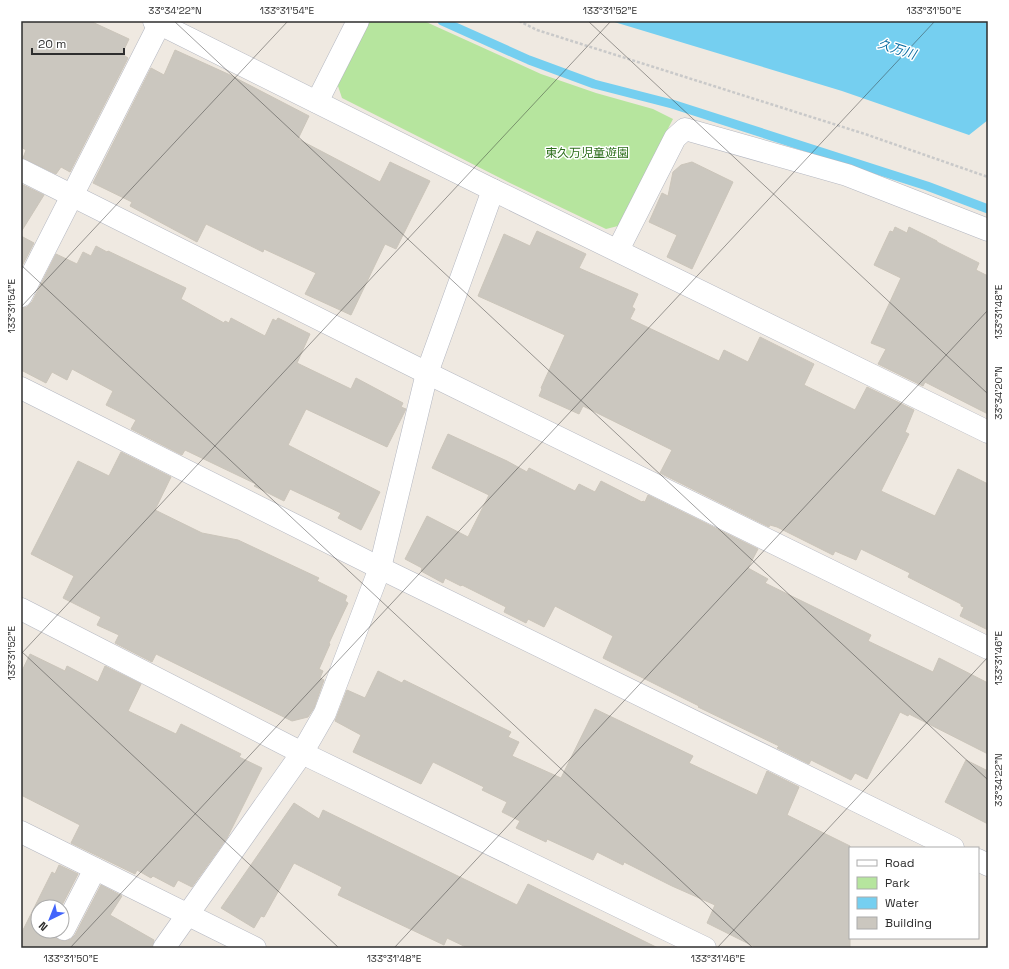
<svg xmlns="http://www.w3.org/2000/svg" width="1009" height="969" viewBox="0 0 1009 969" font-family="'Space Grotesk','Noto Sans JP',sans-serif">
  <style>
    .green { fill: #b6e59e }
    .water { fill: #75cff0 }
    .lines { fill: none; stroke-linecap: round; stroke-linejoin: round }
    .stream { stroke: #75cff0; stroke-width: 9 }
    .building { fill: #cbc7bf; stroke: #cbc5ba }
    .minor-casing { stroke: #b4b7c1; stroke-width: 23 }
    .path { stroke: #c9c9c9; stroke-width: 2.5; stroke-dasharray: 3 2; stroke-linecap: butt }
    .minor { stroke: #fff; stroke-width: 22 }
    .ticks { fill: none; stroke: #2e2e2e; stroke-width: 1; stroke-opacity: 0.45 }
    .labels { text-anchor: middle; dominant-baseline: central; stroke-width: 3; stroke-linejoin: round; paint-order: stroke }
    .park-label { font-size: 12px; fill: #2c6e1b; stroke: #fff }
    .water-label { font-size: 13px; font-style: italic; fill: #0d6fa3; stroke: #fff }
    .neatline { fill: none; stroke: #2e2e2e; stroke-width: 1.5 }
    .ticks-label { font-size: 10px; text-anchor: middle; fill: #2e2e2e }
  </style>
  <rect width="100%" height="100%" fill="#efe9e1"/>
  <!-- green -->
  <polygon class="green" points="369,21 424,21 541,74 596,93 653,109 673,119 618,226 606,229 510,183 342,98 337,83"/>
  <!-- water -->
  <polygon class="water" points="611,21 988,21 988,120 969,135 842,91"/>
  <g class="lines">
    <!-- stream -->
    <polyline class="stream" points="442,21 529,60 594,84 672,104 927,186 988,209"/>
  </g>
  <!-- building -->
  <g class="building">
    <polygon points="21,21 90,21 129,39 122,54 128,58 70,172 61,167 56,174 23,158 26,150 21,147"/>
    <polygon points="175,50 228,74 309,116 298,139 380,182 390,162 430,181 396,249 385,244 351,315 305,294 316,273 264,249 263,252 206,224 197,242 130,206 132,202 93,183 151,68 164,75"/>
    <polygon points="692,162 733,182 692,269 667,257 677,235 649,222 662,193 668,196 673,172 681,165"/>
    <polygon points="21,184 44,195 21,232"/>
    <polygon points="895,227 907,233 909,227 937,241 937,242 979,263 976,270 988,276 988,414 925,382 923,386 878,364 886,349 871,343 901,278 874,265 890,231 893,232"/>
    <polygon points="537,231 586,254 579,268 638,294 632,307 635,309 630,319 719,361 724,350 748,362 760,337 814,364 804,385 855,410 867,387 914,410 905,432 909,434 881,491 935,516 958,469 988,484 988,630 960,616 964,607 961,606 961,604 908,577 910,573 861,549 856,560 835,551 833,555 777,527 770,525 769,527 660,473 672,450 583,406 579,414 539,396 542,389 541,388 565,335 478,296 504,234 530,246"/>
    <polygon points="21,236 34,243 21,268"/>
    <polygon points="96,246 107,252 108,251 186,288 181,299 224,323 225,321 229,323 231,318 265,336 273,319 276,321 278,318 310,334 297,363 351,389 356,378 403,403 401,407 406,409 387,447 306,409 288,445 380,492 361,530 338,518 341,513 290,489 284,501 254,486 256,484 185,450 182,455 131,429 136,420 106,405 113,391 72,369 67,380 52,372 46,383 21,370 21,308 27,307 32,302 56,254 77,264 83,252 91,256"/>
    <polygon points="448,434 507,461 527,472 529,468 575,491 579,484 595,492 601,481 642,502 643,501 645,502 648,495 758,549 748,568 768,579 765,583 871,635 868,641 933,672 939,658 988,683 988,754 909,714 908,716 900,712 867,779 855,773 851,780 811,760 809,764 777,748 779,746 698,707 699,706 603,658 613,636 555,606 544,627 528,619 526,623 504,612 506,607 462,585 461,586 445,578 443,583 421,571 422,568 405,559 427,516 468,537 489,495 432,468"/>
    <polygon points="121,452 171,477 155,510 202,533 238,540 319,578 317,581 347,596 345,601 348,603 329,643 330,644 319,669 323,671 320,678 324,680 314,708 308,717 292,721 156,654 152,662 115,643 119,635 97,625 101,617 63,598 74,576 31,554 78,461 109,476"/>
    <polygon points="30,654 65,671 67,666 98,682 105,666 141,684 128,711 176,734 181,724 241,754 239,757 262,768 227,838 192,887 178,880 174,887 153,876 151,878 137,870 135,874 71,843 80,825 21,795 21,673"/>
    <polygon points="378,671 402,683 404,680 511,732 508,737 519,742 512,756 561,778 595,709 693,756 689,763 757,795 767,771 799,787 787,815 850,846 850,948 757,948 707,923 715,905 672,886 624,862 623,865 597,852 593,860 547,839 546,842 516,828 520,821 502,812 507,802 482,790 484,787 433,762 421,784 353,752 361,735 335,721 347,690 365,698"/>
    <polygon points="966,760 988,771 988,824 945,802"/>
    <polygon points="294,803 319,819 323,810 517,905 528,884 658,948 468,948 447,938 444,945 338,895 342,887 294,863 264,917 261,916 254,928 221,908"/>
    <polygon points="59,865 78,874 61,907 38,907 38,931 52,931 54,936 59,940 65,941 71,939 75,935 101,885 122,896 110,915 154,940 152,948 21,948 21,934 52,872 55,874"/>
  </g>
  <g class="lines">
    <!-- minor casing -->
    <g class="minor-casing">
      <g id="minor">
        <polyline points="154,21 493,190 988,432"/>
        <polyline points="317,102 358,21"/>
        <polyline points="21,170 427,373 988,648"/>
        <polyline points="618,250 675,138 685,129 847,175 988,230"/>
        <polyline points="21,296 161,21"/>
        <polyline points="21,388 380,568 953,848"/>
        <polyline points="21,609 302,753 705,948"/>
        <polyline points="21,832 255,948"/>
        <polyline points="978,860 988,865"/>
        <polyline points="64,929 95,869"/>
        <polyline points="164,948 302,753 325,713 380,568 427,373 493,190"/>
      </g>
    </g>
    <!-- path -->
    <polyline class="path" points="519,21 537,30 865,134 988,177"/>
    <!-- minor -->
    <use href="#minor" class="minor"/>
  </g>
  <!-- ticks -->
  <path class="ticks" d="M174 21 988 780M588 21 988 394M21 265 753 948M21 307 288 21M21 651 339 948M21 654 611 21M70 948 935 21M394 948 988 310M717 948 988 657"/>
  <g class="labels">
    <!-- park labels -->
    <g class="park-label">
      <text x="587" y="153">東久万児童遊園</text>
    </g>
    <!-- water labels -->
    <g class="water-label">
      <text transform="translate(897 49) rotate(18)">久万川</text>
    </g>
  </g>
  <!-- border -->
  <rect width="1009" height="969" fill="none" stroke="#ffffff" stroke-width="44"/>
  <!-- legend -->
  <rect x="849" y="847" width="130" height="92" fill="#ffffff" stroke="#ababab"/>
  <rect x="857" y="860" width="20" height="6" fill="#ffffff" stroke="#ababab"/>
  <text x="885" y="867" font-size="12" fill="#2e2e2e">Road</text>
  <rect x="857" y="877" width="20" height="12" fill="#b6e59e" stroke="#ababab"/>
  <text x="885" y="887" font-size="12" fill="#2e2e2e">Park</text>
  <rect x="857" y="897" width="20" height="12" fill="#75cff0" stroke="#ababab"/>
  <text x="885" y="907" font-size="12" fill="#2e2e2e">Water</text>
  <rect x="857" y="917" width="20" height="12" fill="#cbc7bf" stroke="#ababab"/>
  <text x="885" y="927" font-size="12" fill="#2e2e2e">Building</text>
  <!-- north arrow -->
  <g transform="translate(50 919) rotate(223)"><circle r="19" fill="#ffffff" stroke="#ababab"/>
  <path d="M0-3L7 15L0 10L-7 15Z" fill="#4264fb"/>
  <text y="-6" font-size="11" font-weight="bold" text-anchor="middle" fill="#2e2e2e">N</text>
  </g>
  <!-- scale -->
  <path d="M32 48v6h92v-6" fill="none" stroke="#2e2e2e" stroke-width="2"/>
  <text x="38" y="48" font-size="12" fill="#2e2e2e" stroke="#ffffff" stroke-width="3" paint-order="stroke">20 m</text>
  <rect x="22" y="22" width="965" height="925" class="neatline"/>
  <g class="ticks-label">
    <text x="175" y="14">33°34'22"N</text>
    <text x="287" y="14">133°31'54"E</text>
    <text x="610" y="14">133°31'52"E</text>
    <text x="934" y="14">133°31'50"E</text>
    <text transform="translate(11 306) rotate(-90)" y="4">133°31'54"E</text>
    <text transform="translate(998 312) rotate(-90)" y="4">133°31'48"E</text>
    <text transform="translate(998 393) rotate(-90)" y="4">33°34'20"N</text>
    <text transform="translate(11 653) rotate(-90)" y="4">133°31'52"E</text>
    <text transform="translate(998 658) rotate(-90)" y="4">133°31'46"E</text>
    <text transform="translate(998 780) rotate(-90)" y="4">33°34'22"N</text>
    <text x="71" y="962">133°31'50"E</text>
    <text x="394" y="962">133°31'48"E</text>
    <text x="718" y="962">133°31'46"E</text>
  </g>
</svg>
